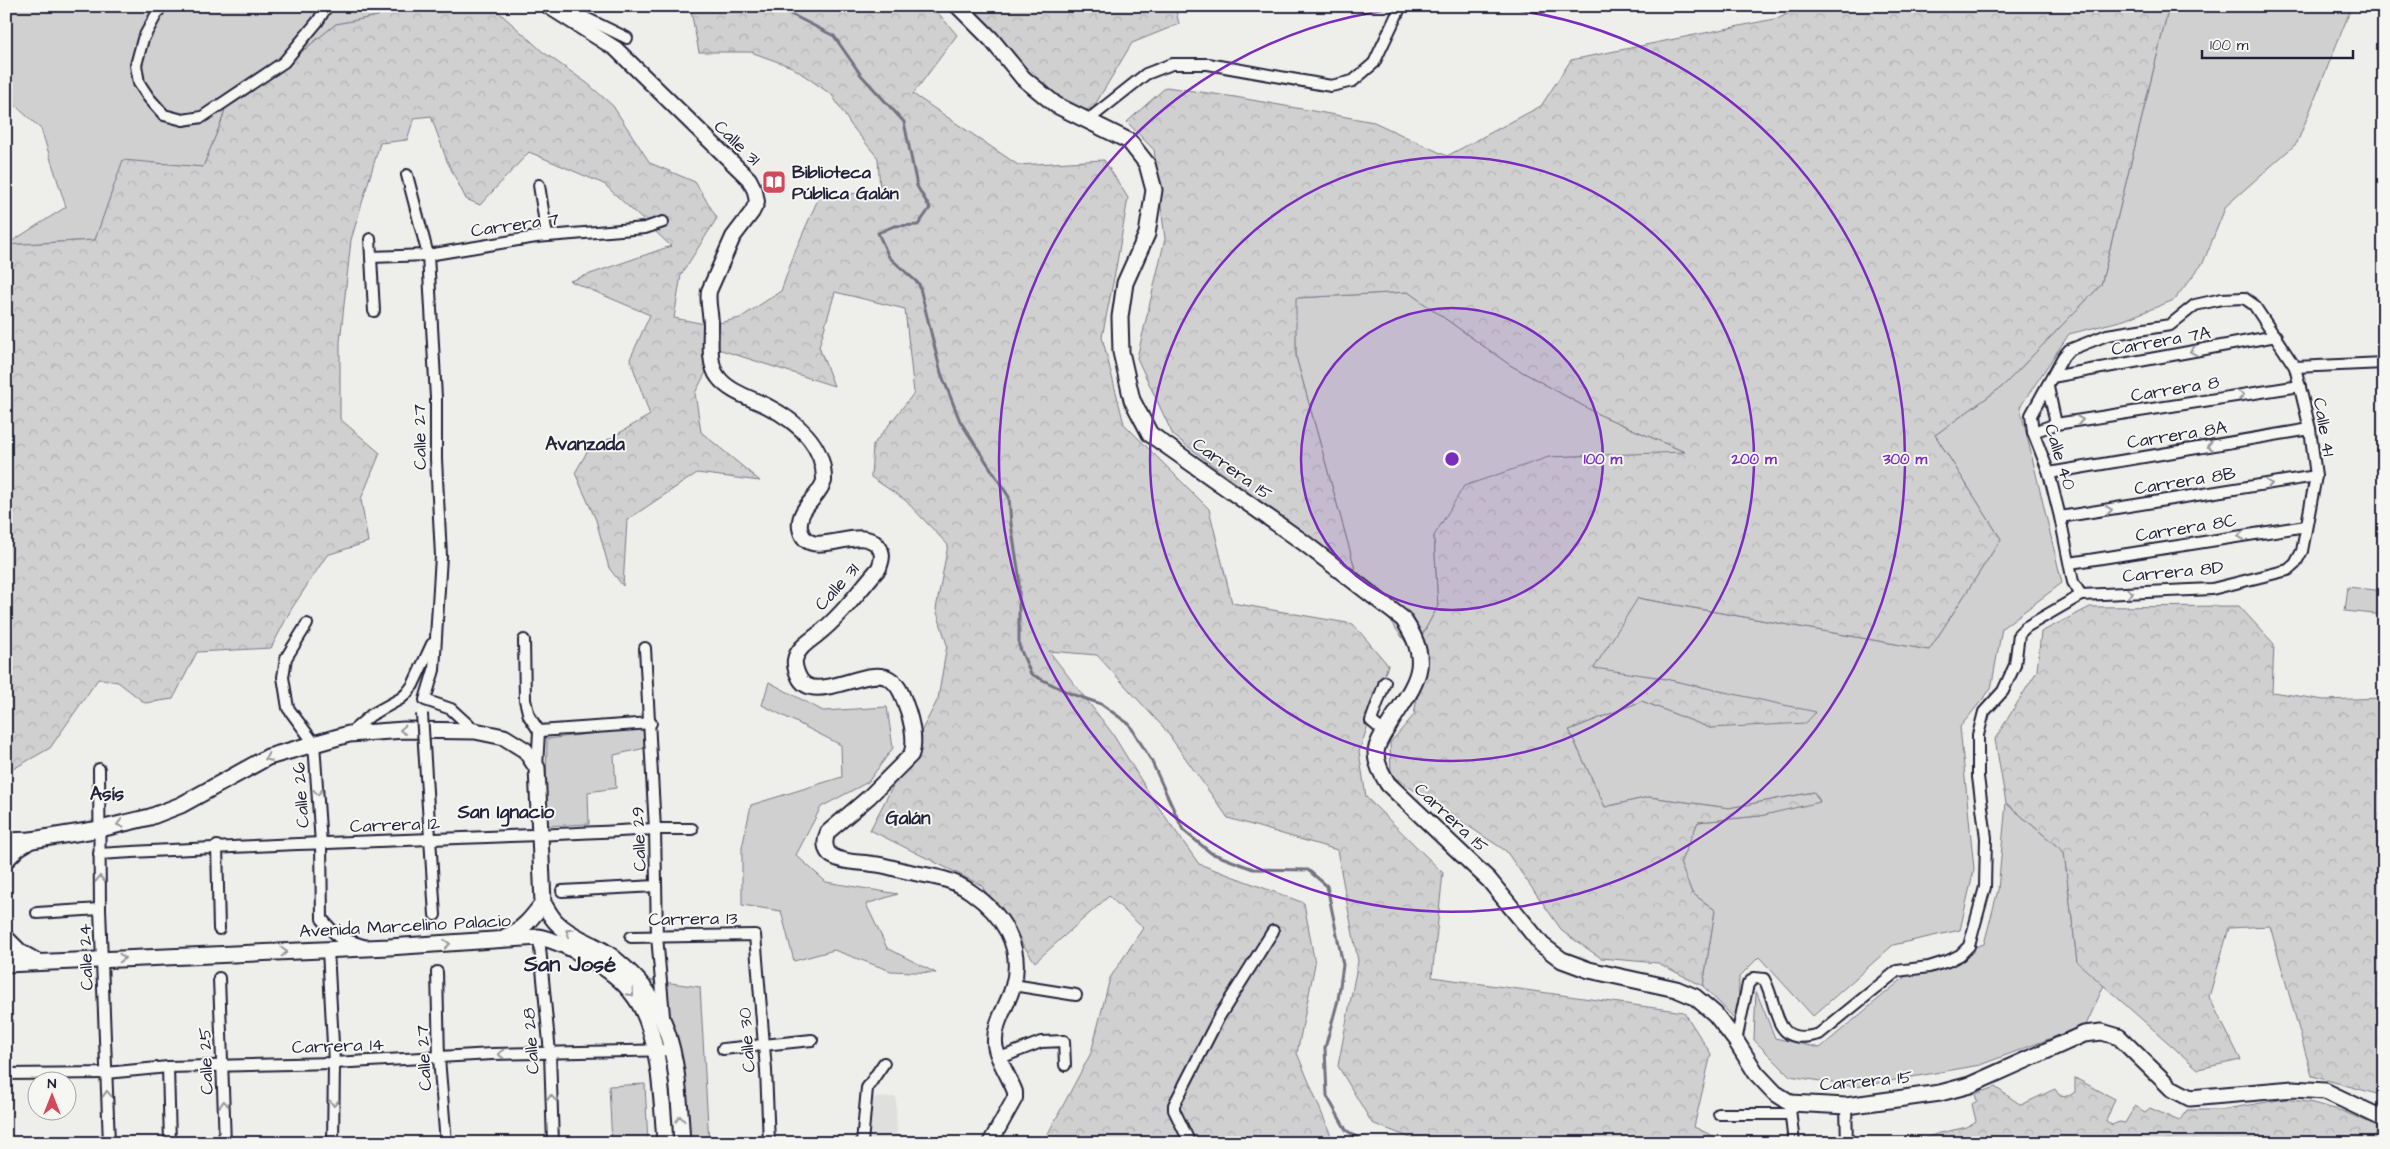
<svg xmlns="http://www.w3.org/2000/svg" width="2390" height="1149" viewBox="0 0 2390 1149" font-family="'Architects Daughter',sans-serif">
  <style>
    .built { fill: #dfdfde }
    .green { fill: #d0d0d1; stroke: #797986 }
    .forest { fill: url(#forest-crowns); stroke: #797986 }
    .lines { fill: none; stroke-linecap: round; stroke-linejoin: round }
    .stream { stroke: #727281; stroke-width: 3 }
    .minor-casing { stroke: #22223b; stroke-width: 14 }
    .tertiary-casing { stroke: #22223b; stroke-width: 18 }
    .secondary-casing { stroke: #22223b; stroke-width: 19 }
    .minor { stroke: #f6f6f2; stroke-width: 10 }
    .tertiary { stroke: #f6f6f2; stroke-width: 14 }
    .secondary { stroke: #f6f6f2; stroke-width: 15 }
    .minor-bridge-casing { stroke: #22223b; stroke-width: 14; stroke-linecap: butt }
    .minor-bridge { stroke: #f6f6f2; stroke-width: 10 }
    .oneway { stroke: #9797a0 }
    .ring { fill: none; stroke: #7b2cbf; stroke-width: 2.5 }
    .labels { text-anchor: middle; dominant-baseline: central; stroke-width: 4; stroke-linejoin: round; paint-order: stroke }
    .street-label { font-size: 18px; fill: #22223b; stroke: #f6f6f2 }
    .poi-label { font-size: 18px; font-weight: bold; fill: #22223b; stroke: #f6f6f2; text-anchor: start }
    .neighbourhood-label { font-size: 19px; font-weight: bold; fill: #22223b; stroke: #f6f6f2 }
    .district-label { font-size: 22px; font-weight: bold; fill: #22223b; stroke: #f6f6f2 }
    .centre { fill: #7b2cbf; stroke: #f6f6f2; stroke-width: 2.5 }
    .ring-label { font-size: 15px; text-anchor: middle; font-weight: bold; fill: #7b2cbf; stroke: #f6f6f2; stroke-width: 4; stroke-linejoin: round; paint-order: stroke }
  </style>
  <defs>
    <pattern id="forest-crowns" width="20" height="18" patternUnits="userSpaceOnUse" patternTransform="scale(1.25)"><rect width="20" height="18" fill="#d0d0d1"/><path d="M2 6a3 3 0 1 1 6 0M12 15a3 3 0 1 1 6 0" fill="none" stroke="#b2b2b4"/></pattern>
  </defs>
  <rect width="100%" height="100%" fill="#eeeeeb"/>
  <filter id="ink" filterUnits="userSpaceOnUse"><feTurbulence type="fractalNoise" baseFrequency=".02" numOctaves="2"/><feDisplacementMap in="SourceGraphic" scale="10" xChannelSelector="R" yChannelSelector="G"/><feConvolveMatrix kernelMatrix="1 2 1 2 8 2 1 2 1" color-interpolation-filters="sRGB"/></filter>
  <g filter="url(#ink)">
    <!-- built -->
    <polygon class="built" points="896,1097 897,1143 871,1143 870,1098"/>
    <!-- green -->
    <g class="green">
      <polygon points="6,6 383,6 378,16 336,24 269,78 229,95 222,120 203,167 123,161 95,240 6,245 66,207 41,129 6,97"/>
      <polygon points="2169,6 2352,6 2297,143 2226,206 2203,263 2174,300 2124,320 2069,334 2020,407 2062,583 2002,628 1991,689 1960,727 1974,869 1960,930 1893,945 1813,1016 1759,957 1739,977 1738,1022 1703,986 1715,910 1692,893 1680,863 1698,822 1760,816 1820,801 1814,792 1729,808 1649,797 1605,807 1569,730 1642,701 1710,728 1816,713 1656,677 1593,669 1637,598 1929,650 2001,539 1935,435 2003,386 2101,285"/>
      <polygon points="1408,292 1510,365 1598,414 1687,453 1549,457 1434,536 1438,606 1413,652 1357,576 1296,357 1295,298"/>
      <polygon points="2348,587 2384,591 2384,615 2345,611"/>
      <polygon points="769,682 823,711 887,707 893,748 868,782 821,807 796,855 826,882 898,894 866,904 887,948 936,973 891,971 834,950 794,961 781,911 742,905 742,848 751,805 842,777 841,745 762,705"/>
      <polygon points="645,727 645,748 614,755 616,788 588,792 589,824 545,826 547,739"/>
      <polygon points="2006,803 2064,852 2077,961 2104,985 2086,1025 1980,1065 1856,1087 1790,1076 1754,1040 1756,991 1775,1038 1820,1048 1919,965 1984,944 1998,890"/>
      <polygon points="649,980 700,987 709,1143 686,1143 679,1050"/>
      <polygon points="645,1084 648,1143 612,1143 609,1086"/>
    </g>
    <!-- forest -->
    <g class="forest">
      <polygon points="383,6 492,6 543,52 587,83 613,106 650,163 695,182 717,218 681,275 674,318 710,325 740,318 781,291 796,249 819,197 880,191 878,158 851,125 832,95 792,67 751,52 699,52 690,6 932,6 957,35 913,94 1018,165 1104,160 1128,198 1116,268 1102,337 1124,424 1209,509 1232,603 1353,624 1388,665 1359,752 1366,797 1443,873 1432,977 1684,1012 1711,1054 1694,1127 1728,1143 1424,1143 1372,1123 1338,1066 1358,961 1337,850 1228,818 1164,728 1097,655 1049,651 1112,733 1152,798 1199,864 1304,903 1315,964 1297,1053 1334,1143 1043,1143 1091,1053 1110,978 1143,928 1109,896 1035,962 981,885 870,830 938,699 947,645 936,609 948,545 905,500 871,477 873,445 914,393 905,309 835,292 819,347 834,386 718,349 695,393 701,432 760,481 697,473 627,520 623,586 609,568 596,520 575,473 587,452 650,415 630,359 650,315 570,281 671,246 604,184 529,152 480,205 466,199 447,161 431,116 414,118 407,140 380,143 351,240 340,342 340,419 380,453 361,499 368,542 327,555 292,608 271,648 197,652 173,699 145,703 118,682 98,679 50,748 6,773 6,328 10,316 6,245 95,240 123,160 203,167 222,120 229,95 269,78 336,24 378,16"/>
      <polygon points="971,6 1175,6 1179,24 1132,43 1093,108 1078,112 1017,67 994,30"/>
      <polygon points="1804,6 2169,6 2101,285 2003,386 1935,435 2001,539 1929,650 1638,598 1594,668 1656,677 1816,712 1806,723 1710,728 1642,701 1569,730 1605,807 1649,797 1729,808 1814,792 1820,802 1760,816 1698,822 1680,863 1692,893 1715,910 1703,986 1658,963 1601,958 1563,932 1506,851 1391,775 1390,743 1414,715 1420,680 1413,652 1438,606 1434,536 1464,486 1549,457 1685,452 1598,414 1510,365 1408,292 1296,298 1296,357 1357,576 1173,435 1137,358 1165,239 1154,150 1127,122 1166,87 1235,97 1374,122 1447,156 1541,106 1571,60 1779,18"/>
      <polygon points="2239,606 2274,644 2272,692 2324,700 2384,698 2384,1096 2312,1076 2270,926 2229,928 2209,997 2241,1060 2198,1069 2077,962 2064,852 2006,803 1995,739 2037,671 2041,632 2090,607"/>
      <polygon points="2075,1078 2115,1099 2106,1121 2112,1125 2119,1122 2125,1123 2135,1106 2145,1112 2150,1108 2179,1121 2187,1110 2220,1110 2285,1099 2313,1103 2342,1111 2377,1126 2375,1143 1914,1143 1936,1134 1967,1127 1976,1121 1972,1104 1977,1101 1975,1094 1995,1087 2021,1105 2055,1089 2059,1095 2069,1096 2075,1092"/>
    </g>
    <g class="lines">
      <!-- stream -->
      <polyline class="stream" points="775,6 834,36 861,75 904,122 917,186 930,208 918,225 894,226 878,233 889,257 919,284 941,373 960,421 1009,497 1011,524 1019,575 1019,646 1031,674 1069,693 1101,704 1129,724 1151,760 1183,830 1211,853 1253,869 1308,870 1327,886 1343,965 1338,1000 1325,1048 1327,1096 1346,1130 1365,1143"/>
      <!-- minor casing -->
      <g class="minor-casing">
        <g id="minor">
          <polyline points="161,6 143,39 136,65 139,83 149,98 164,115 183,120 202,117 284,62 318,21 327,6"/>
          <polyline points="561,6 627,38"/>
          <polyline points="1088,120 1146,74 1172,64 1208,64 1331,86 1353,81 1374,63 1401,6"/>
          <polyline points="407,175 428,255 436,398 436,459 441,556 434,670 425,700 451,709 475,731"/>
          <polyline points="539,185 547,236"/>
          <polyline points="370,239 374,311"/>
          <polyline points="371,257 428,255 536,237 645,228 663,222"/>
          <polyline points="2295,367 2384,363"/>
          <polyline points="2052,377 2276,336"/>
          <polyline points="2048,387 2056,424"/>
          <polyline points="2033,432 2056,424 2300,386"/>
          <polyline points="2049,473 2310,429"/>
          <polyline points="2060,517 2316,476"/>
          <polyline points="2070,563 2306,526"/>
          <polyline points="307,624 286,658 283,677 288,708 314,743 321,844 322,919 338,937 363,945"/>
          <polyline points="524,640 525,700 529,716 539,731 537,768"/>
          <polyline points="645,648 655,829 657,936 664,1016"/>
          <polyline points="539,731 651,723"/>
          <polyline points="1384,732 1371,721 1385,682"/>
          <polyline points="349,734 371,715 400,699 406,694 413,685 432,644"/>
          <polyline points="424,745 435,915"/>
          <polyline points="99,769 100,909 109,1143"/>
          <polyline points="217,846 219,929"/>
          <path d="M99 854C285 842 470 840 655 829H692"/>
          <polyline points="562,891 656,886"/>
          <polyline points="37,913 100,909"/>
          <polyline points="539,937 550,1053 553,1143"/>
          <polyline points="631,937 755,935 766,1070 769,1143"/>
          <polyline points="328,950 334,1063 333,1143"/>
          <polyline points="437,972 439,1058 446,1143"/>
          <polyline points="219,978 225,1143"/>
          <polyline points="1013,985 1076,995"/>
          <path d="M1736 1041 1748 984 1754 978 1764 979C1780 1009 1772 1048 1819 1034L1897 971 1929 967 1948 961 1960 955 1969 946 1985 887 1986 838 1978 777V735L1984 712 2003 691 2015 665 2019 634 2026 627 2081 595 2212 589 2288 570 2295 564 2302 551 2316 476 2310 429 2295 367 2254 305 2244 298 2222 299 2195 305 2170 325 2107 335 2069 350 2063 357 2031 415 2033 432 2049 473 2060 517 2073 582 2081 595"/>
          <polyline points="723,1049 812,1040"/>
          <polyline points="1000,1058 1041,1042 1064,1041 1065,1065"/>
          <polyline points="168,1067 170,1143"/>
          <polyline points="6,1074 106,1073 168,1067 334,1063 492,1054 671,1050"/>
          <polyline points="1846,1106 1847,1143"/>
          <polyline points="1790,1109 1794,1143"/>
          <polyline points="1719,1114 1790,1114"/>
          <polyline points="862,1143 867,1088 884,1063"/>
          <polyline points="1190,1143 1174,1110 1174,1105 1219,1017 1273,931"/>
        </g>
      </g>
      <!-- tertiary casing -->
      <g class="tertiary-casing">
        <path id="tertiary" d="M548 6 616 49 749 179 755 191 757 202 752 212 733 237 709 291C707 303 711 313 711 325 711 340 708 364 718 377 729 392 751 398 767 406 796 421 825 445 824 481 819 498 797 508 800 528 807 565 859 522 878 546 884 553 882 560 879 568 859 591 841 616 817 635 808 642 797 649 795 660 794 666 796 670 798 675 810 707 863 668 886 677 900 683 903 698 908 711 912 724 916 742 911 755L869 797 828 832C824 840 824 851 832 856 844 863 860 862 873 864 886 865 898 870 910 872 933 877 952 878 971 892 1002 914 1024 946 1013 986 1008 1006 994 1021 995 1043 995 1056 1010 1078 1015 1092V1098L990 1143"/>
      </g>
      <!-- secondary casing -->
      <g class="secondary-casing">
        <g id="secondary">
          <path d="M958 6 991 39 1023 78 1056 105 1129 141 1147 164 1154 190 1147 234 1125 283 1120 317 1121 352 1132 400 1150 434 1303 542 1403 619C1435 665 1415 683 1389 725 1384 733 1377 742 1376 752 1376 764 1382 774 1388 784L1489 880 1542 945 1562 960 1589 970 1676 989 1695 997 1715 1014 1736 1041 1756 1073 1775 1093 1791 1103 1846 1106 1940 1093 1970 1085 2084 1034 2102 1032 2119 1037 2171 1088 2190 1098 2293 1089 2325 1091 2384 1119"/>
          <path d="M6 841 32 840 100 829 150 817 181 805 268 757 349 734 404 730 475 731 504 737 525 750 537 768 543 903C547 909 551 917 556 922 571 938 594 943 611 956 626 968 644 985 653 1001 678 1042 679 1096 682 1143"/>
          <polyline points="6,860 18,848 31,840"/>
          <path d="M505 937C522 931 532 918 543 903"/>
          <polyline points="6,938 20,952 38,962"/>
          <path d="M6 964 389 947 539 937C558 941 572 948 588 958 605 967 624 981 635 997 660 1031 662 1101 665 1143"/>
        </g>
      </g>
      <!-- minor -->
      <use href="#minor" class="minor"/>
      <!-- tertiary -->
      <use href="#tertiary" class="tertiary"/>
      <!-- secondary -->
      <use href="#secondary" class="secondary"/>
      <!-- minor-bridge casing -->
      <g class="minor-bridge-casing">
        <polyline id="minor-bridge" points="422,714 424,745"/>
      </g>
      <!-- minor-bridge -->
      <use href="#minor-bridge" class="minor-bridge"/>
    </g>
    <!-- one-way arrows -->
    <defs><path id="oneway-chevron" d="M-2-3.5L2.5 0L-2 3.5" fill="none" stroke-width="1.6" stroke-linecap="round" stroke-linejoin="round" transform="scale(1.25)"/></defs>
    <g class="oneway">
      <use href="#oneway-chevron" transform="translate(2193 351) rotate(170)"/>
      <use href="#oneway-chevron" transform="translate(2241 395) rotate(-9)"/>
      <use href="#oneway-chevron" transform="translate(2080 420) rotate(-9)"/>
      <use href="#oneway-chevron" transform="translate(2210 446) rotate(171)"/>
      <use href="#oneway-chevron" transform="translate(2269 484) rotate(-9)"/>
      <use href="#oneway-chevron" transform="translate(2109 510) rotate(-9)"/>
      <use href="#oneway-chevron" transform="translate(2241 536) rotate(171)"/>
      <use href="#oneway-chevron" transform="translate(2130 593) rotate(-2)"/>
      <use href="#oneway-chevron" transform="translate(403 730) rotate(177)"/>
      <use href="#oneway-chevron" transform="translate(268 758) rotate(156)"/>
      <use href="#oneway-chevron" transform="translate(318 792) rotate(86)"/>
      <use href="#oneway-chevron" transform="translate(120 824) rotate(166)"/>
      <use href="#oneway-chevron" transform="translate(100 879) rotate(-91)"/>
      <use href="#oneway-chevron" transform="translate(569 932) rotate(-147)"/>
      <use href="#oneway-chevron" transform="translate(447 944) rotate(-3)"/>
      <use href="#oneway-chevron" transform="translate(284 952) rotate(-2)"/>
      <use href="#oneway-chevron" transform="translate(122 958) rotate(-2)"/>
      <use href="#oneway-chevron" transform="translate(631 993) rotate(47)"/>
      <use href="#oneway-chevron" transform="translate(501 1054) rotate(179)"/>
      <use href="#oneway-chevron" transform="translate(107 1094) rotate(-92)"/>
      <use href="#oneway-chevron" transform="translate(551 1098) rotate(-92)"/>
      <use href="#oneway-chevron" transform="translate(334 1103) rotate(91)"/>
      <use href="#oneway-chevron" transform="translate(224 1104) rotate(-93)"/>
      <use href="#oneway-chevron" transform="translate(680 1119) rotate(-94)"/>
    </g>
  </g>
  <!-- distance rings -->
  <circle cx="1452" cy="459" r="151" fill="#7b2cbf" fill-opacity=".12"/>
  <g class="ring">
    <circle cx="1452" cy="459" r="151"/>
    <circle cx="1452" cy="459" r="302"/>
    <path d="M1468 6A453 453 0 1 1 1436 6"/>
  </g>
  <!-- icons -->
  <defs>
    <g id="library-square" transform="scale(1.25)"><rect x="-9" y="-9" width="18" height="18" rx="4" fill="#d1495b" stroke="#f6f6f2"/><path d="M-6-4Q-3-5.5-.7-3.5V5Q-3 3-6 4ZM6-4Q3-5.5 .7-3.5V5Q3 3 6 4Z" fill="#fff"/></g>
  </defs>
  <g fill-rule="evenodd">
    <use href="#library-square" x="774" y="182"/>
  </g>
  <g class="labels">
    <!-- street labels -->
    <g class="street-label">
      <text transform="translate(737 143) rotate(44)">Calle 31</text>
      <text transform="translate(515 225) rotate(-8)">Carrera 7</text>
      <text transform="translate(2161 341) rotate(-10)">Carrera 7A</text>
      <text transform="translate(2175 389) rotate(-9)">Carrera 8</text>
      <text transform="translate(2324 427) rotate(80)">Calle 41</text>
      <text transform="translate(2177 435) rotate(-9)">Carrera 8A</text>
      <text transform="translate(420 437) rotate(-91)">Calle 27</text>
      <text transform="translate(2060 457) rotate(73)">Calle 40</text>
      <text transform="translate(1232 469) rotate(36)">Carrera 15</text>
      <text transform="translate(2185 481) rotate(-9)">Carrera 8B</text>
      <text transform="translate(2186 528) rotate(-9)">Carrera 8C</text>
      <text transform="translate(2173 572) rotate(-5)">Carrera 8D</text>
      <text transform="translate(837 587) rotate(-48)">Calle 31</text>
      <text transform="translate(301 795) rotate(-94)">Calle 26</text>
      <text transform="translate(1451 818) rotate(43)">Carrera 15</text>
      <text transform="translate(395 825) rotate(-2)">Carrera 12</text>
      <text transform="translate(639 839) rotate(-92)">Calle 29</text>
      <text transform="translate(693 919) rotate(-1)">Carrera 13</text>
      <text transform="translate(405 926) rotate(-3)">Avenida Marcelino Palacio</text>
      <text transform="translate(86 957) rotate(-92)">Calle 24</text>
      <text transform="translate(747 1040) rotate(-94)">Calle 30</text>
      <text transform="translate(531 1041) rotate(-94)">Calle 28</text>
      <text transform="translate(338 1046) rotate(-2)">Carrera 14</text>
      <text transform="translate(424 1058) rotate(-93)">Calle 27</text>
      <text transform="translate(206 1061) rotate(-92)">Calle 25</text>
      <text transform="translate(1866 1081) rotate(-5)">Carrera 15</text>
    </g>
    <!-- poi labels -->
    <g class="poi-label">
      <text x="792" y="172">Biblioteca<tspan x="792" dy="21">Pública Galán</tspan></text>
    </g>
    <!-- neighbourhood labels -->
    <g class="neighbourhood-label">
      <text x="585" y="444">Avanzada</text>
      <text x="107" y="794">Asís</text>
      <text x="506" y="812">San Ignacio</text>
      <text x="908" y="818">Galán</text>
    </g>
    <!-- district labels -->
    <g class="district-label">
      <text x="570" y="964">San José</text>
    </g>
  </g>
  <circle cx="1452" cy="459" r="8" class="centre"/>
  <g class="ring-label">
    <text x="1603" y="464">100 m</text>
    <text x="1754" y="464">200 m</text>
    <text x="1905" y="464">300 m</text>
  </g>
  <!-- margin -->
  <rect width="2390" height="1149" fill="none" stroke="#f6f6f2" stroke-width="25"/>
  <rect x="12" y="12" width="2365" height="1124" fill="none" stroke="#22223b" stroke-width="2" filter="url(#ink)"/>
  <!-- north arrow -->
  <g transform="translate(52 1096)"><circle r="24" fill="#f6f6f2" stroke="#a1a1a9"/>
  <path d="M0-4L9 19L0 12L-9 19Z" fill="#d1495b"/>
  <text y="-8" font-size="14" font-weight="bold" text-anchor="middle" fill="#22223b">N</text>
  </g>
  <!-- scale -->
  <path d="M2202 50v8h151v-8" fill="none" stroke="#22223b" stroke-width="2.5"/>
  <text x="2210" y="50" font-size="15" fill="#22223b" stroke="#f6f6f2" stroke-width="4" paint-order="stroke">100 m</text>
</svg>
